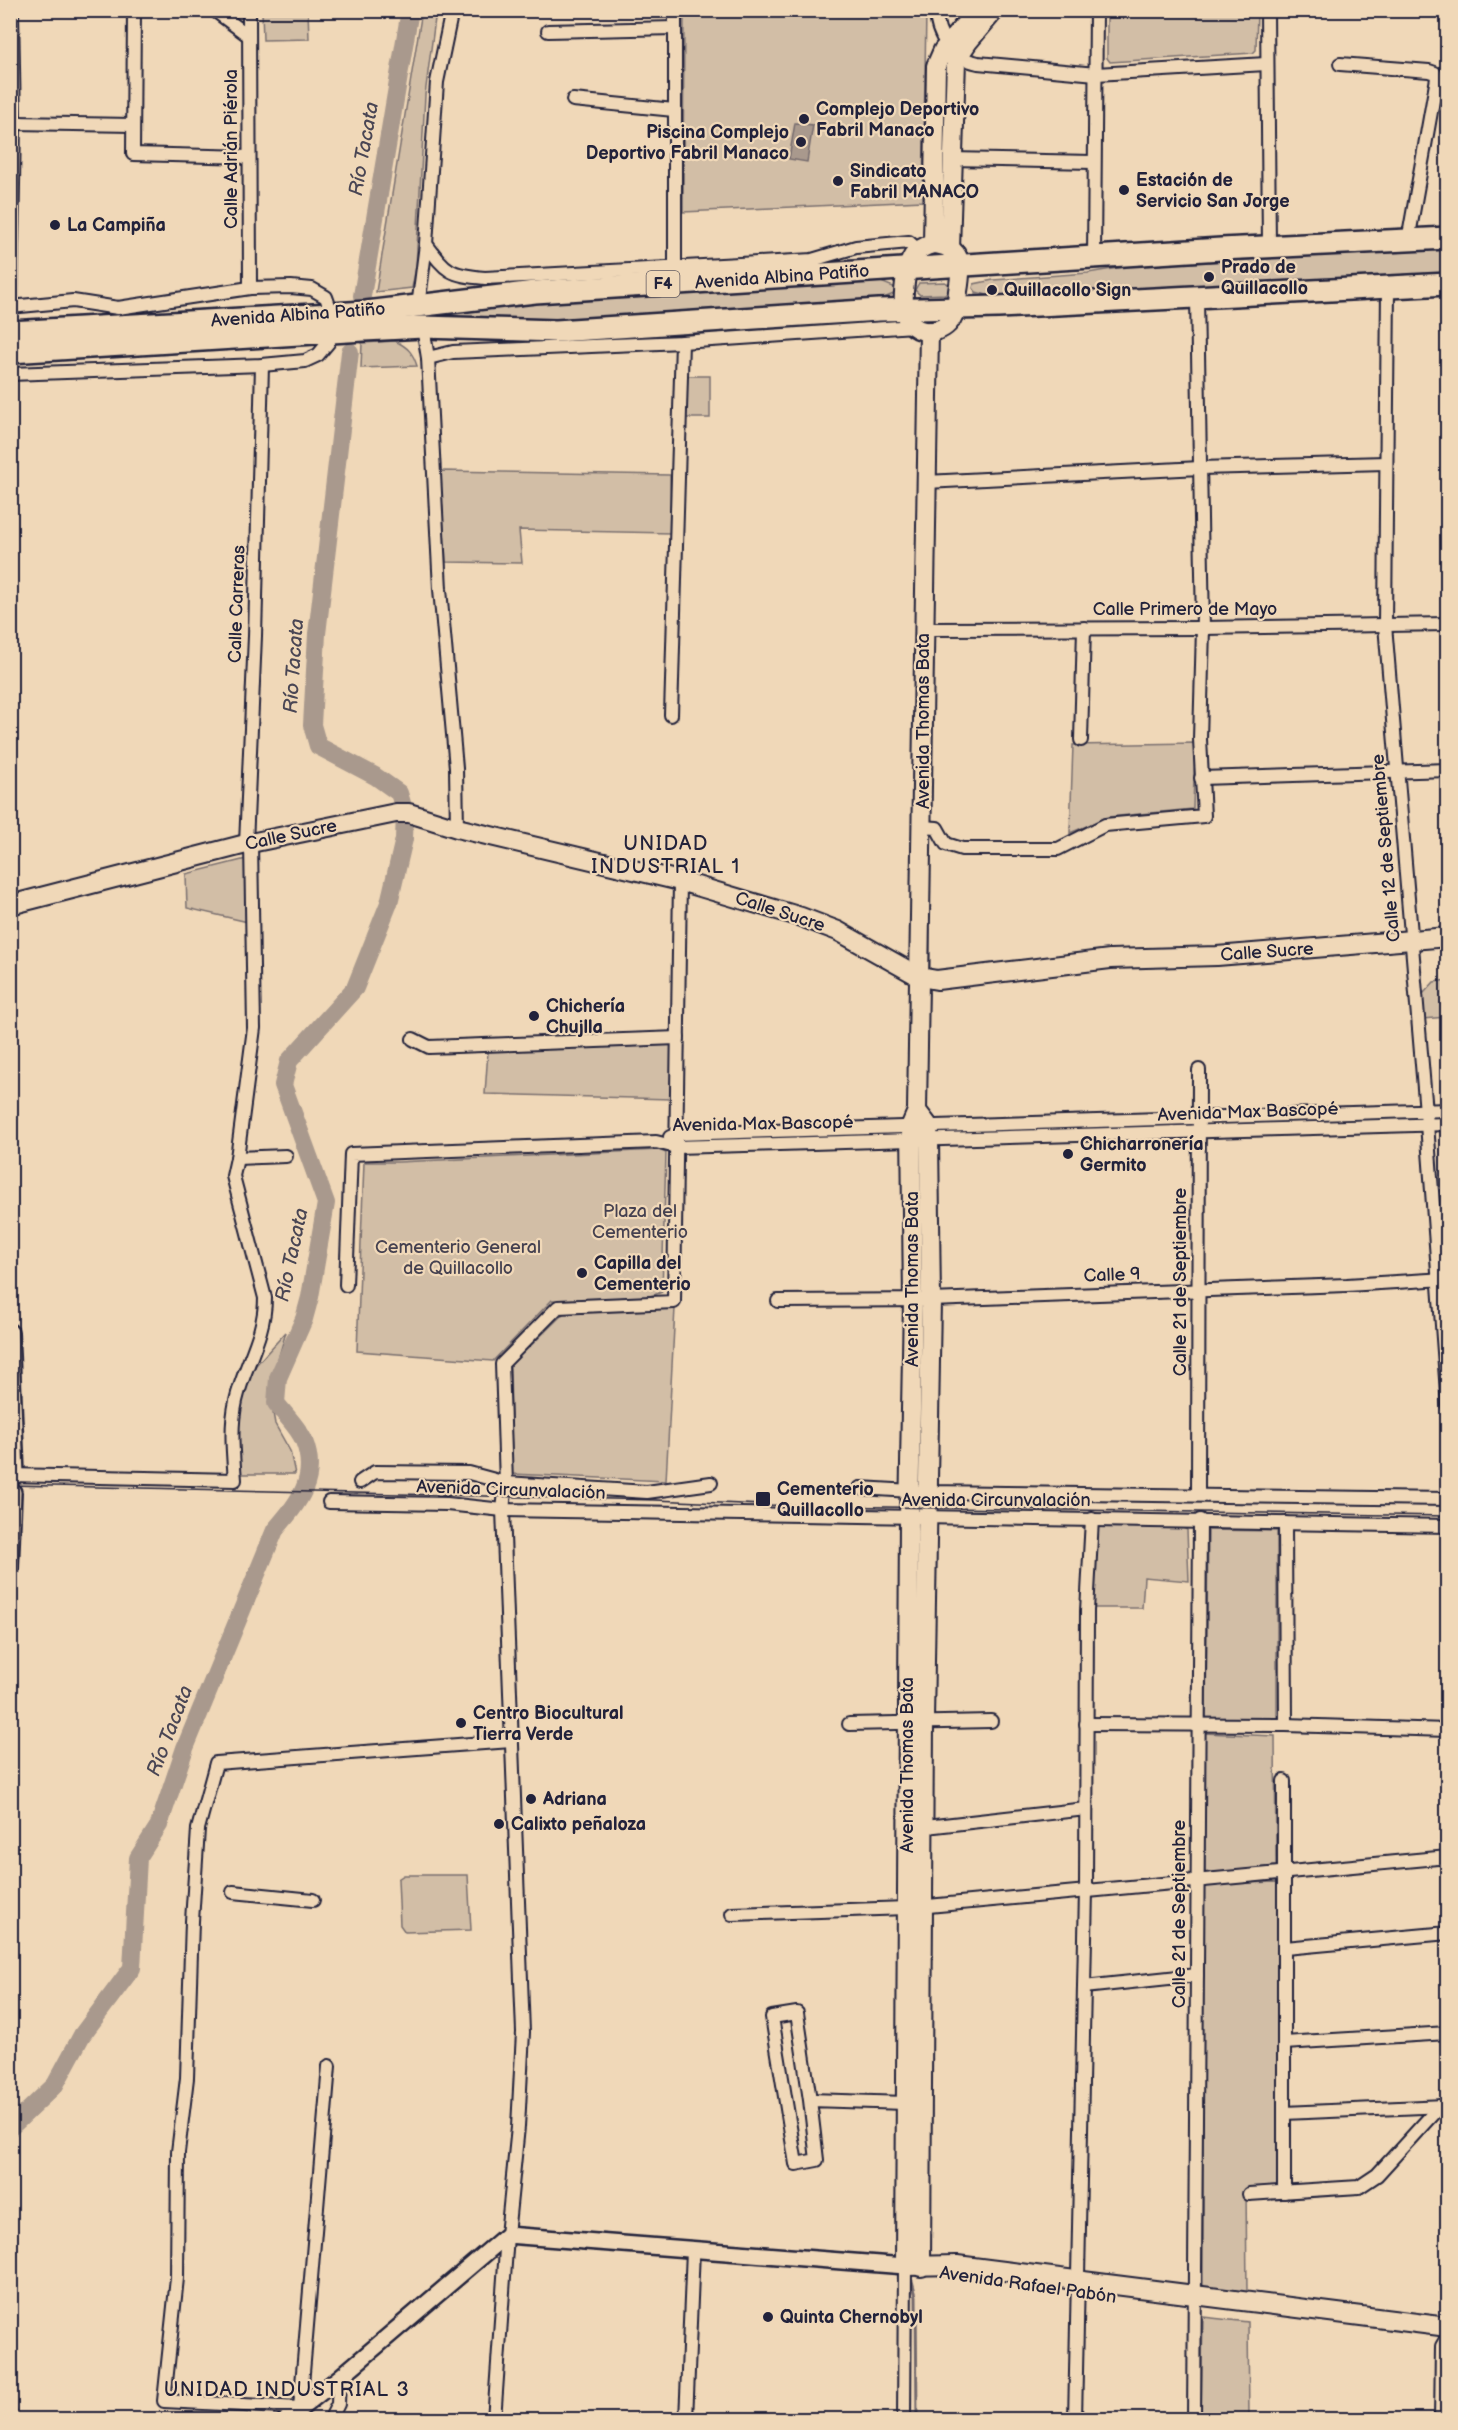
<svg xmlns="http://www.w3.org/2000/svg" width="1458" height="2430" viewBox="0 0 1458 2430" font-family="'Balsamiq Sans',sans-serif">
  <style>
    .green { fill: #d2bea6; stroke: #7a7070; stroke-width: 1.5 }
    .water { fill: #a9998d; stroke: #73696c; stroke-width: 1.5 }
    .lines { fill: none; stroke-linecap: round; stroke-linejoin: round }
    .stream { stroke: #73696c; stroke-width: 3 }
    .river { stroke: #a9998d; stroke-width: 18 }
    .minor-casing { stroke: #22223b; stroke-width: 16 }
    .tertiary-casing { stroke: #22223b; stroke-width: 20 }
    .secondary-casing { stroke: #22223b; stroke-width: 22 }
    .trunk-casing { stroke: #22223b; stroke-width: 26 }
    .minor { stroke: #f0d8b8; stroke-width: 12 }
    .tertiary { stroke: #f0d8b8; stroke-width: 15 }
    .secondary { stroke: #f0d8b8; stroke-width: 18 }
    .trunk { stroke: #f0d8b8; stroke-width: 21 }
    .tram { stroke: #22223b; stroke-width: 1.5 }
    .poi-dot { fill: #22223b; stroke: #f0d8b8; stroke-width: 2 }
    .labels { text-anchor: middle; dominant-baseline: central; stroke-width: 4.5; stroke-linejoin: round; paint-order: stroke }
    .shield { fill: #f0d8b8; stroke: #605960; stroke-width: 1.5 }
    .shield-label { font-size: 16px; font-weight: bold; fill: #22223b }
    .poi-label { font-size: 18px; font-weight: bold; fill: #22223b; stroke: #f0d8b8; text-anchor: start }
    .street-label { font-size: 18px; fill: #22223b; stroke: #f0d8b8 }
    .park-label { font-size: 18px; fill: #454150; stroke: #f0d8b8 }
    .water-label { font-size: 20px; font-style: italic; fill: #4a4654; stroke: #f0d8b8 }
    .neighbourhood-label { font-size: 20px; letter-spacing: 1.5px; fill: #22223b; stroke: #f0d8b8 }
  </style>
  <rect width="100%" height="100%" fill="#f0d8b8"/>
  <filter id="ink" filterUnits="userSpaceOnUse"><feTurbulence type="fractalNoise" baseFrequency=".0167" numOctaves="2"/><feDisplacementMap in="SourceGraphic" scale="12" xChannelSelector="R" yChannelSelector="G"/><feConvolveMatrix kernelMatrix="1 2 1 2 8 2 1 2 1" color-interpolation-filters="sRGB"/></filter>
  <g filter="url(#ink)">
    <!-- green -->
    <g class="green">
      <polygon points="262,11 308,11 309,39 263,40"/>
      <polygon points="422,11 436,11 425,95 416,267 412,288 376,292"/>
      <polygon points="684,11 926,11 923,201 683,212"/>
      <polygon points="1107,11 1257,11 1256,50 1253,53 1110,62 1107,58"/>
      <polygon points="1447,249 1447,273 998,298 976,292 973,288 974,284 993,280 1088,273 1130,266"/>
      <polygon points="870,281 881,282 896,288 896,293 879,300 610,316 552,323 420,317 533,302"/>
      <polygon points="945,282 950,285 950,292 946,294 920,295 915,290 919,283"/>
      <path d="M395 341C408 347 413 353 417 366L361 368 362 343Z"/>
      <rect x="686" y="376" width="24" height="42"/>
      <polygon points="440,471 670,475 671,533 519,530 522,563 446,562"/>
      <polygon points="1195,743 1193,809 1108,817 1070,833 1073,745"/>
      <polygon points="246,859 248,922 187,908 186,874"/>
      <polygon points="1447,980 1447,1017 1422,1019 1423,994 1434,982"/>
      <polygon points="671,1044 671,1099 485,1094 488,1051"/>
      <path d="M659 1150 666 1153 662 1292C629 1306 586 1300 552 1300L493 1361 357 1351 364 1162H398Z"/>
      <polygon points="675,1308 666,1481 512,1474 510,1366 564,1313"/>
      <polygon points="286,1332 269,1390 275,1424 290,1451 295,1474 239,1474 235,1427 244,1391 256,1365"/>
      <polygon points="1096,1525 1183,1528 1187,1530 1189,1581 1144,1577 1142,1608 1093,1608"/>
      <polygon points="1208,1530 1277,1531 1277,1718 1206,1718"/>
      <polygon points="1203,1733 1275,1736 1276,1866 1205,1874"/>
      <polygon points="404,1875 468,1875 471,1930 405,1932 400,1925 398,1879"/>
      <polygon points="1278,1882 1279,2188 1246,2188 1247,2294 1203,2289 1203,1884"/>
      <polygon points="1203,2317 1248,2322 1249,2419 1201,2419"/>
    </g>
    <!-- water -->
    <polygon class="water" points="795,123 813,125 807,162 789,159"/>
    <g class="lines">
      <!-- stream -->
      <g class="stream">
        <polyline points="929,969 929,929"/>
        <polyline points="927,1021 928,993"/>
        <polyline points="912,2281 916,2296 917,2420"/>
      </g>
      <!-- river -->
      <g class="river">
        <polyline points="362,296 410,10"/>
        <path d="M10 2128 55 2085 82 2035 132 1968 138 1858 159 1825 185 1748 275 1530C298 1503 319 1479 304 1441 299 1428 285 1415 276 1403L278 1378 304 1319 310 1297 326 1203 283 1085 289 1061 355 988 389 903 404 839 405 813 399 793 375 776 318 746 312 725 317 634 350 352"/>
        <polyline points="10,2415 11,2420"/>
      </g>
      <!-- minor casing -->
      <g class="minor-casing">
        <g id="minor">
          <polyline points="134,10 133,154 249,157"/>
          <polyline points="214,10 249,36"/>
          <polyline points="249,10 250,288"/>
          <polyline points="675,10 675,269"/>
          <path d="M936 10C936 36 952 58 978 63L1096 74 1266 64"/>
          <polyline points="1267,10 1269,246"/>
          <polyline points="548,31 674,28"/>
          <polyline points="1340,64 1429,71 1435,73 1437,78 1408,241"/>
          <polyline points="573,100 674,110"/>
          <polyline points="14,123 133,125"/>
          <polyline points="951,159 1093,162"/>
          <path d="M426 244C447 272 449 275 485 278L812 260 856 247 909 242 918 250"/>
          <polyline points="1094,258 1096,10"/>
          <polyline points="1388,287 1385,625 1427,1124 1448,1406"/>
          <polyline points="10,307 73,301 118,308 250,288 291,287 312,289 326,297 332,314"/>
          <polyline points="11,307 14,123 12,10"/>
          <polyline points="418,307 426,244 437,82 452,10"/>
          <polyline points="423,327 428,358 440,589 456,768 457,828"/>
          <polyline points="428,358 453,352 682,342 914,326"/>
          <polyline points="10,374 262,365 305,361 318,355 328,343 333,332"/>
          <polyline points="926,482 1200,468 1386,463"/>
          <polyline points="924,629 1203,628 1448,624"/>
          <polyline points="671,715 682,342"/>
          <polyline points="1081,740 1084,628"/>
          <polyline points="1201,778 1448,770"/>
          <polyline points="922,827 937,828 946,844 962,849 1058,849 1105,825 1204,816 1200,739 1203,628 1197,298"/>
          <polyline points="246,844 255,636 262,365"/>
          <polyline points="413,1039 429,1047 678,1038"/>
          <path d="M670 1137 677 1134C934 1124 1191 1117 1448 1110"/>
          <polyline points="237,1158 286,1156"/>
          <polyline points="346,1285 351,1154 656,1142 676,1147 1448,1124"/>
          <polyline points="778,1301 931,1300 1347,1285 1445,1279"/>
          <path d="M10 1475 235 1480C233 1453 230 1428 236 1401 244 1365 265 1337 265 1298L233 1176 237 1158 254 1028 251 843"/>
          <polyline points="360,1482 375,1472 469,1473 506,1483 647,1492 711,1483"/>
          <polyline points="860,1488 929,1492 1448,1499"/>
          <polyline points="1198,1495 1199,1070"/>
          <polyline points="329,1502 447,1504 503,1510 1448,1526"/>
          <polyline points="1285,1523 1286,1725"/>
          <polyline points="849,1724 991,1721"/>
          <polyline points="1086,1724 1286,1725 1448,1730"/>
          <polyline points="917,1828 1086,1809"/>
          <polyline points="233,1892 313,1900"/>
          <polyline points="732,1914 907,1908 1448,1857"/>
          <polyline points="1285,1948 1448,1933"/>
          <polyline points="1084,1987 1197,1975"/>
          <polyline points="1284,2043 1448,2033"/>
          <polyline points="329,2066 300,2408 164,2401 177,2278 178,2152 187,2078 192,1921 198,1829 216,1763 511,1741"/>
          <polyline points="810,2100 817,2160 796,2164 772,2017 797,2013 810,2100 906,2103"/>
          <polyline points="1284,2113 1445,2106"/>
          <polyline points="1284,2192 1284,1781"/>
          <polyline points="1249,2194 1359,2187 1377,2175 1440,2106"/>
          <polyline points="330,2420 338,2404 339,2378"/>
          <polyline points="494,2420 507,2235 518,2127 523,2032 503,1510 506,1483 502,1364 558,1307 674,1302 680,881"/>
          <polyline points="686,2420 693,2250"/>
          <polyline points="904,2420 905,2266"/>
          <polyline points="1075,2420 1086,1890 1087,1611 1092,1519"/>
          <polyline points="1194,2420 1200,1520"/>
          <polyline points="1441,2420 1442,2346 1448,2336"/>
        </g>
      </g>
      <!-- tertiary casing -->
      <g class="tertiary-casing">
        <g id="tertiary">
          <polyline points="10,1332 16,1475"/>
          <polyline points="10,1569 13,1492"/>
          <polyline points="286,2420 339,2378 507,2235 905,2266"/>
        </g>
      </g>
      <!-- secondary casing -->
      <g class="secondary-casing">
        <g id="secondary">
          <polyline points="933,244 936,66 943,50 977,10"/>
          <path d="M933 244C964 246 962 268 958 291 957 300 957 310 952 318 943 334 921 336 909 322 899 310 905 268 913 256 918 249 925 246 933 244Z"/>
          <polyline points="950,249 956,60 968,42 995,10"/>
          <polyline points="929,331 917,1111 911,1125 913,1301 909,1518 905,2266 957,2265 1448,2327"/>
          <polyline points="10,905 246,844 396,813 409,813 457,828 680,881 801,917 838,931 920,977 937,980 1110,959 1217,956 1448,937"/>
          <polyline points="917,1111 927,1124 929,1139 931,1300 924,1721 921,2267"/>
        </g>
      </g>
      <!-- trunk casing -->
      <g class="trunk-casing">
        <g id="trunk">
          <polyline points="10,332 366,312 535,292 1221,249 1448,238"/>
          <polyline points="10,352 364,330 423,327 556,331 879,310 998,307 1448,284"/>
        </g>
      </g>
      <!-- minor -->
      <use href="#minor" class="minor"/>
      <!-- tertiary -->
      <use href="#tertiary" class="tertiary"/>
      <!-- secondary -->
      <use href="#secondary" class="secondary"/>
      <!-- trunk -->
      <use href="#trunk" class="trunk"/>
      <!-- tram -->
      <polyline class="tram" points="10,1485 656,1500 763,1505 1448,1516"/>
    </g>
  </g>
  <!-- markers -->
  <g class="poi-dot">
    <circle cx="804" cy="119" r="6"/>
    <circle cx="801" cy="142" r="6"/>
    <circle cx="838" cy="181" r="6"/>
    <circle cx="1124" cy="190" r="6"/>
    <circle cx="55" cy="225" r="6"/>
    <circle cx="1209" cy="277" r="6"/>
    <circle cx="992" cy="290" r="6"/>
    <circle cx="534" cy="1016" r="6"/>
    <circle cx="1068" cy="1154" r="6"/>
    <circle cx="582" cy="1273" r="6"/>
    <rect x="755" y="1491" width="16" height="16" rx="3"/>
    <circle cx="461" cy="1723" r="6"/>
    <circle cx="531" cy="1799" r="6"/>
    <circle cx="499" cy="1824" r="6"/>
    <circle cx="768" cy="2317" r="6"/>
  </g>
  <g class="labels">
    <!-- shield labels -->
    <rect class="shield" x="646.5" y="271" width="33" height="26" rx="4.5"/>
    <g class="shield-label">
      <text x="663" y="284">F4</text>
    </g>
    <!-- poi labels -->
    <g class="poi-label">
      <text x="816" y="109">Complejo Deportivo<tspan x="816" dy="21">Fabril Manaco</tspan></text>
      <text x="789" y="132" text-anchor="end">Piscina Complejo<tspan x="789" dy="21">Deportivo Fabril Manaco</tspan></text>
      <text x="850" y="171">Sindicato<tspan x="850" dy="21">Fabril MANACO</tspan></text>
      <text x="1136" y="180">Estación de<tspan x="1136" dy="21">Servicio San Jorge</tspan></text>
      <text x="67" y="225">La Campiña</text>
      <text x="1221" y="267">Prado de<tspan x="1221" dy="21">Quillacollo</tspan></text>
      <text x="1004" y="290">Quillacollo Sign</text>
      <text x="546" y="1006">Chichería<tspan x="546" dy="21">Chujlla</tspan></text>
      <text x="1080" y="1144">Chicharronería<tspan x="1080" dy="21">Germito</tspan></text>
      <text x="594" y="1263">Capilla del<tspan x="594" dy="21">Cementerio</tspan></text>
      <text x="777" y="1489">Cementerio<tspan x="777" dy="21">Quillacollo</tspan></text>
      <text x="473" y="1713">Centro Biocultural<tspan x="473" dy="21">Tierra Verde</tspan></text>
      <text x="543" y="1799">Adriana</text>
      <text x="511" y="1824">Calixto peñaloza</text>
      <text x="780" y="2317">Quinta Chernobyl</text>
    </g>
    <!-- street labels -->
    <g class="street-label">
      <text transform="translate(231 149) rotate(-90)">Calle Adrián Piérola</text>
      <text transform="translate(782 277) rotate(-4)">Avenida Albina Patiño</text>
      <text transform="translate(298 315) rotate(-4)">Avenida Albina Patiño</text>
      <text transform="translate(237 604) rotate(-88)">Calle Carreras</text>
      <text x="1185" y="609">Calle Primero de Mayo</text>
      <text transform="translate(923 721) rotate(-90)">Avenida Thomas Bata</text>
      <text transform="translate(291 835) rotate(-12)">Calle Sucre</text>
      <text transform="translate(1386 848) rotate(-95)">Calle 12 de Septiembre</text>
      <text transform="translate(780 912) rotate(18)">Calle Sucre</text>
      <text transform="translate(1267 952) rotate(-4)">Calle Sucre</text>
      <text transform="translate(1248 1112) rotate(-2)">Avenida Max Bascopé</text>
      <text transform="translate(763 1124) rotate(-1)">Avenida Max Bascopé</text>
      <text transform="translate(1112 1275) rotate(-2)">Calle 9</text>
      <text transform="translate(912 1279) rotate(-90)">Avenida Thomas Bata</text>
      <text transform="translate(1180 1282) rotate(-90)">Calle 21 de Septiembre</text>
      <text transform="translate(511 1490) rotate(2)">Avenida Circunvalación</text>
      <text x="996" y="1500">Avenida Circunvalación</text>
      <text transform="translate(907 1765) rotate(-90)">Avenida Thomas Bata</text>
      <text transform="translate(1179 1914) rotate(-90)">Calle 21 de Septiembre</text>
      <text transform="translate(1028 2285) rotate(8)">Avenida Rafael Pabón</text>
    </g>
    <!-- park labels -->
    <g class="park-label">
      <text x="640" y="1211">Plaza del<tspan x="640" dy="21">Cementerio</tspan></text>
      <text x="458" y="1247">Cementerio General<tspan x="458" dy="21">de Quillacollo</tspan></text>
    </g>
    <!-- water labels -->
    <g class="water-label">
      <text transform="translate(364 149) rotate(-80)">Río Tacata</text>
      <text transform="translate(294 666) rotate(-86)">Río Tacata</text>
      <text transform="translate(292 1255) rotate(-78)">Río Tacata</text>
      <text transform="translate(170 1731) rotate(-69)">Río Tacata</text>
    </g>
    <!-- neighbourhood labels -->
    <g class="neighbourhood-label">
      <text x="666" y="844">UNIDAD<tspan x="666" dy="23">INDUSTRIAL 1</tspan></text>
      <text x="287" y="2390">UNIDAD INDUSTRIAL 3</text>
    </g>
  </g>
  <!-- margin -->
  <rect width="1458" height="2430" fill="none" stroke="#f0d8b8" stroke-width="36"/>
  <rect x="18" y="18" width="1422" height="2394" fill="none" stroke="#22223b" stroke-width="2" filter="url(#ink)"/>
</svg>
